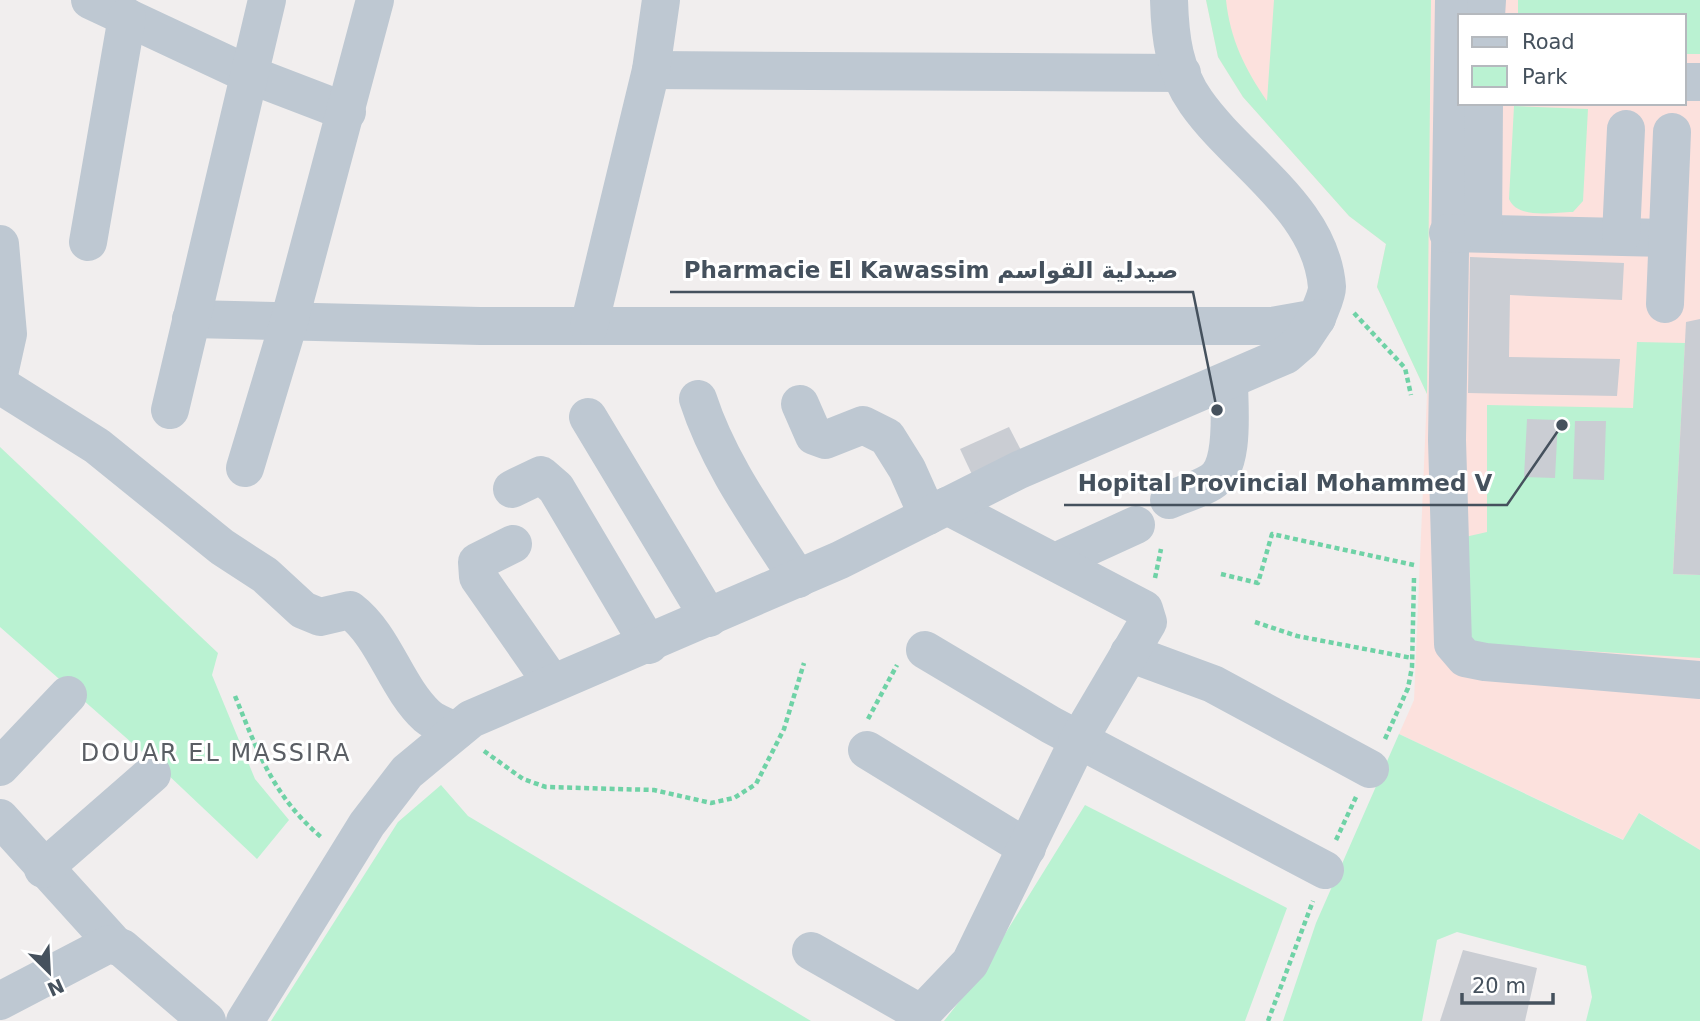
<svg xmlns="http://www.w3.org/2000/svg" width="1700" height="1021" viewBox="0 0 1700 1021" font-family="'DejaVu Sans',Cairo,sans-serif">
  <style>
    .medical { fill: #fce1dd; fill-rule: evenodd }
    .green { fill: #baf2d2 }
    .building { fill: #cacdd3 }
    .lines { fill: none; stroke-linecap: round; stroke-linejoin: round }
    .path { stroke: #6fd2a6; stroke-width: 4.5; stroke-dasharray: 5 3.5; stroke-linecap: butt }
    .minor { stroke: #bec8d2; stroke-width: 38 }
    .labels { text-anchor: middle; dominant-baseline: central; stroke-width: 6; stroke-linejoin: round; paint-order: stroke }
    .quarter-label { font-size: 24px; letter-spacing: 2px; fill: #5a5e64; stroke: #fff }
    .leader { fill: none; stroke: #45515d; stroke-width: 2.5 }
    .callout-dot { fill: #45515d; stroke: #fff; stroke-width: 2.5 }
    .callout-label { font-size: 23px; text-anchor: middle; font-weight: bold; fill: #45515d; stroke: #fff; stroke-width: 6; stroke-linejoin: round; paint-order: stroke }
  </style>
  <rect width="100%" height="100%" fill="#f1eeee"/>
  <!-- medical -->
  <path class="medical" d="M1206 0H1700V850L1640 813 1624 840 1399 734 1414 700 1427 394 1377 287 1386 244 1349 216 1243 97 1218 57ZM1460 16H1684V103H1460Z"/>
  <!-- green -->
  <g class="green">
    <path d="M1206 0H1226C1230 39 1245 69 1267 101L1274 0H1431L1427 394 1377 287 1386 244 1349 216 1243 97 1218 57Z"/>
    <polygon points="1518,0 1700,0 1700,54 1684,54 1684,16 1518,16"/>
    <path d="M1514 106 1588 109 1583 201 1573 212C1554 212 1518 220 1509 199Z"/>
    <polygon points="1637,342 1685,343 1673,574 1700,575 1700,658 1473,644 1465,638 1465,537 1487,532 1487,405 1633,408"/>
    <polygon points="0,447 218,653 212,675 255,779 289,820 257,859 165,772 0,627"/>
    <polygon points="1399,734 1623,840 1639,813 1700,850 1700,1021 1586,1021 1592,997 1586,966 1457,932 1437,940 1422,1021 1283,1021 1316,923"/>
    <polygon points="441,785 468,816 811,1021 271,1021 398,822"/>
    <polygon points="1085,805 1287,908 1245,1021 944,1021 977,979"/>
  </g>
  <!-- building -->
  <g class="building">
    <polygon points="1470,257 1624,263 1622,300 1510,295 1509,357 1620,359 1617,396 1468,393"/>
    <polygon points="1700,319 1700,575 1673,574 1686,322"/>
    <polygon points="1527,419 1558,420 1555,478 1524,477"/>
    <polygon points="1575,421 1606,421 1604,480 1573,479"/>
    <polygon points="1009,427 1026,460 976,483 960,449"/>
    <polygon points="1463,950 1537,968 1525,1021 1440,1021"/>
  </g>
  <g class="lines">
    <!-- path -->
    <g class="path">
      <polyline points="1354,313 1405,368 1411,395"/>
      <polyline points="1221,574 1258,583 1272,534 1414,565"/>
      <polyline points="1155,578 1161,549"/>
      <polyline points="1255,622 1297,636 1412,658"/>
      <path d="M235 696C258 752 273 796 321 837"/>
      <polyline points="868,719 897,665"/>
      <polyline points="1385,739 1408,688 1412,667 1414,578"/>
      <polyline points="484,751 523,779 546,787 654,790 711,803 734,798 756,784 784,729 804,663"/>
      <polyline points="1336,840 1356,797"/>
      <polyline points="1268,1021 1313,901"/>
    </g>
    <!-- minor -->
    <g class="minor">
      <polyline points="90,0 248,74 347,112"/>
      <polyline points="1454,0 1447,440 1453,644 1465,658 1485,662 1700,680"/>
      <polyline points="1486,16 1487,0"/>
      <polyline points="651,70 1182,73"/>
      <polyline points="1684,82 1700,82"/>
      <polyline points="1448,233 1666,238"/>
      <polyline points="1483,233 1484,103"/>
      <polyline points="1621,236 1626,129"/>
      <polyline points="88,242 127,17"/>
      <polyline points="0,244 8,334 0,370"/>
      <polyline points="1665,304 1672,132"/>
      <path d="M191 319 480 326H1272L1317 318C1320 309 1327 296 1327 287 1321 208 1238 162 1196 102 1174 71 1170 37 1169 0"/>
      <polyline points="589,326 651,70 661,0"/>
      <path d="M0 385 97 446 222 547 265 575 303 610 320 617 350 610C385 637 395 686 427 716 435 723 447 727 456 731"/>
      <path d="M698 399C719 464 761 521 798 579"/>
      <polyline points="800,404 814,436 825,440 863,425 887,437 907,469 928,516"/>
      <polyline points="170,410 267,0"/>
      <polyline points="588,417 709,618"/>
      <polyline points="245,468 289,322 375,0"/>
      <polyline points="512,489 541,475 556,488 649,645"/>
      <path d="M1169 500C1183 494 1198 490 1211 482 1236 467 1229 407 1229 381"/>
      <polyline points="513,544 477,562 478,577 552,683"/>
      <polyline points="1055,562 1136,525"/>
      <polyline points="925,650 1051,725 1325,870"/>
      <polyline points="1129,653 1213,684 1370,769"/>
      <polyline points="867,750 1027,848"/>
      <polyline points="0,767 68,695"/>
      <polyline points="0,818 115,945"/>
      <polyline points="43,869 152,774"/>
      <polyline points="811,951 913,1009 927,1008 970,963 1079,739 1148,622 1144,609 947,506"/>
      <polyline points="0,1001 109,944 122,948 207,1021"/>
      <polyline points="245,1021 367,824 407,772 471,719 840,560 1019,470 1286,355 1301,342 1317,318"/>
    </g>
  </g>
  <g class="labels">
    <!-- quarter labels -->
    <g class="quarter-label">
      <text x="216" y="753">DOUAR EL MASSIRA</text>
    </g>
  </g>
  <!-- callouts -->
  <path class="leader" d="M1217 410L1193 292H670M1562 425L1507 505H1064"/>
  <g class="callout-dot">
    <circle cx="1217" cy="410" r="7"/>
    <circle cx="1562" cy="425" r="7"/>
  </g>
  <g class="callout-label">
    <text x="931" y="278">Pharmacie El Kawassim صيدلية القواسم</text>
    <text x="1285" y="491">Hopital Provincial Mohammed V</text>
  </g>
  <!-- legend -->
  <rect x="1458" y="14" width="228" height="91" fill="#ffffff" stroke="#b5b9be" stroke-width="2"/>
  <rect x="1472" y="37" width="35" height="10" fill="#bec8d2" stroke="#b5b9be" stroke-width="2"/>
  <text x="1522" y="49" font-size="21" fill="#45515d">Road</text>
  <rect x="1472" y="66" width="35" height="21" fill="#baf2d2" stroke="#b5b9be" stroke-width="2"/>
  <text x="1522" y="84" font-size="21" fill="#45515d">Park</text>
  <!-- north arrow -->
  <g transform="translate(49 972) rotate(156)" stroke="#ffffff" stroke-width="5" paint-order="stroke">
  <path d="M0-5L12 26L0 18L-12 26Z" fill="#45515d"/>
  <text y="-10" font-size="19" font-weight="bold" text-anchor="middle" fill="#45515d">N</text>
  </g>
  <!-- scale -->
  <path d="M1462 993v10h91v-10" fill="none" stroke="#45515d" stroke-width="3.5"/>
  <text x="1472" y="993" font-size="21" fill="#45515d" stroke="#ffffff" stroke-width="5" paint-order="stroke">20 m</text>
</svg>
